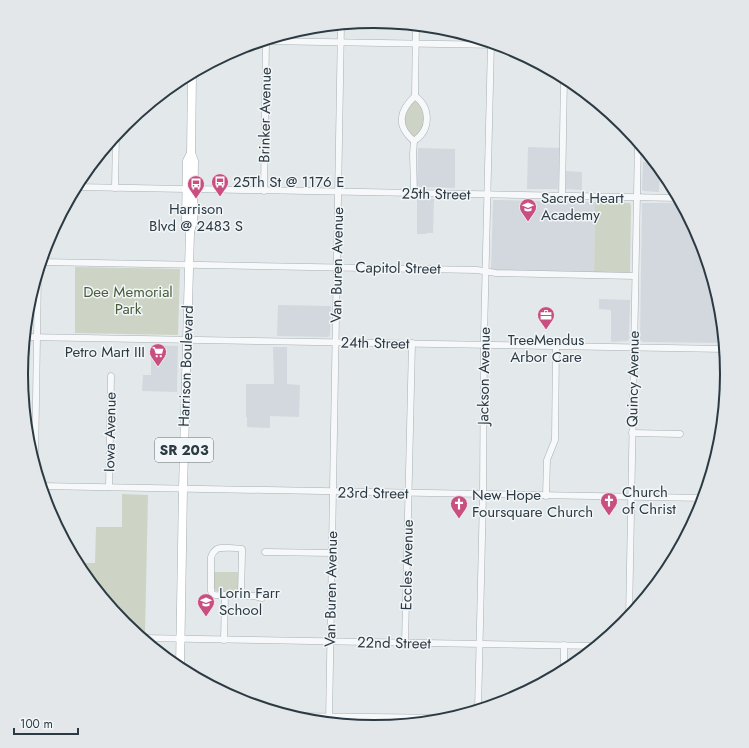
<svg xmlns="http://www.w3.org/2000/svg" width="749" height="748" viewBox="0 0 749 748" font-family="Jost,sans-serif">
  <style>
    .built { fill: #d2d8dd }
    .green { fill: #cdd4c5 }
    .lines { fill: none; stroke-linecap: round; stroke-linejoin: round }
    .minor-casing { stroke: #a8b0b5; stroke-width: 7 }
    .major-casing { stroke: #a3afb6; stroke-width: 9 }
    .minor { stroke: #f6f8f9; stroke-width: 6 }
    .major { stroke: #fff; stroke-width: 8 }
    .labels { text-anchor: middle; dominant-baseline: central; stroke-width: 3; stroke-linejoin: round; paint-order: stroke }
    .shield { fill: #f3f6f8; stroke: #687279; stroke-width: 1 }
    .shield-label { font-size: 14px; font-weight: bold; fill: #2c3a43 }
    .street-label { font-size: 15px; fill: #2c3a43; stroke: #f3f6f8 }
    .poi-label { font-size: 15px; fill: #2c3a43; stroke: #f3f6f8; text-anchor: start }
    .park-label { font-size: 15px; fill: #495e3a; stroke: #f3f6f8 }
    .rim { fill: none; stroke: #2c3a43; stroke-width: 2 }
  </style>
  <rect width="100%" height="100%" fill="#e3e8eb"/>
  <!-- built -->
  <g class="built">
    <polygon points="528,147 560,148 558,189 527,189"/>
    <polygon points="418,148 455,149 455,188 420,187 418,186 417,184"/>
    <polygon points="643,162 655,162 660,168 659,192 644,191 642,190"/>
    <polygon points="566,171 582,172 582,190 566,189"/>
    <polygon points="417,198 434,199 433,233 426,233 426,234 417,234"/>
    <polygon points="494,200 595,202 594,273 493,271 491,269 493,201"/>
    <polygon points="642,203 682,203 701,239 721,305 724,343 643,342 640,340"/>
    <polygon points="599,299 630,300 629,339 628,341 611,342 611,310 599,309"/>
    <polygon points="278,305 331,306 330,335 328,337 277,336"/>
    <polygon points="151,345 178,346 177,392 142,391 143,375 151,375"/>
    <polygon points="273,347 287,347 287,384 300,385 299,417 270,416 270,428 247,427 247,417 246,417 246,384 274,384"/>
  </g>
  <!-- green -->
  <g class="green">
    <path d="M414 100H418L425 116 423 129 414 138C407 131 400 122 405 111 407 107 411 103 414 100Z"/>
    <polygon points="595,202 630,203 631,206 630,271 629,273 594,273"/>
    <polygon points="75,267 180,269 178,335 75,333"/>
    <polygon points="122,494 148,495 145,635 139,635 125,623 81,570 77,563 95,563 96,527 122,527"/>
    <polygon points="214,572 239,572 238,590 237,592 216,591 214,588"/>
  </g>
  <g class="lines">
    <!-- minor casing -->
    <g class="minor-casing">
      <g id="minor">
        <polyline points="264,41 499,45"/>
        <path d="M415 96C431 108 431 130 414 141 396 126 399 111 415 96Z"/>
        <polyline points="415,96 416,25"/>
        <polyline points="76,187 187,189"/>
        <polyline points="115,188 116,135"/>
        <polyline points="194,189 679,198"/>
        <polyline points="264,191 266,40"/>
        <polyline points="414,193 413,154 414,141"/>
        <polyline points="562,196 564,77"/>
        <polyline points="41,262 477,270 496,273 635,276"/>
        <polyline points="25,337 725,349"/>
        <polyline points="632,433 680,434"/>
        <polyline points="35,464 38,273"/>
        <polyline points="41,486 704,498"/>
        <polyline points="109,487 111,376"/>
        <polyline points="546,496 547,460 555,440 556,346"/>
        <polyline points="265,552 332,553"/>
        <path d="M241 595 242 554V549C237 548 222 547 217 549 214 551 212 554 211 557V591L212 594 215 595 254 596 262 598"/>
        <polyline points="629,618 638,141"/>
        <polyline points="143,638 597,646"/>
        <polyline points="224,640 225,595"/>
        <polyline points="405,643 412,343"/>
        <polyline points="564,671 564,645"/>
        <polyline points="478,710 483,495 484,337 491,42"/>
        <polyline points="291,716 450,718"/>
        <path d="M329 722C334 490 337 257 341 24"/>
      </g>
    </g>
    <!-- major casing -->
    <g class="major-casing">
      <g id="major">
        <polyline points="191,157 192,73"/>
        <polyline points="190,232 186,221 187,161 191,153"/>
        <polyline points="180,668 183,489 190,232 193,221 194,161 191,153"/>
      </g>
    </g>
    <!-- minor -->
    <use href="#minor" class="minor"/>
    <!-- major -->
    <use href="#major" class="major"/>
  </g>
  <!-- icons -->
  <defs>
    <g id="bus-pin" transform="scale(0.9)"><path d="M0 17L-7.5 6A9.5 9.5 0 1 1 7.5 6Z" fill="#c94f80" stroke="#f3f6f8"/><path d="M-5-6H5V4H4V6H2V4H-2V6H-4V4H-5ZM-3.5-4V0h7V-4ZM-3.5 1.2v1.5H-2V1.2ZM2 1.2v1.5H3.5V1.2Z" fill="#fff"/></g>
    <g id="school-pin" transform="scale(0.9)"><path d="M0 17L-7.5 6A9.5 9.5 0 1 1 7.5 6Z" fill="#c94f80" stroke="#f3f6f8"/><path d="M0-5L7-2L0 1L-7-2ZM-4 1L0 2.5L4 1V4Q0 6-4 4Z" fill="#fff"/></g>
    <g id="office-pin" transform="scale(0.9)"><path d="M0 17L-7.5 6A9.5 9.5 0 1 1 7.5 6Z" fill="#c94f80" stroke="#f3f6f8"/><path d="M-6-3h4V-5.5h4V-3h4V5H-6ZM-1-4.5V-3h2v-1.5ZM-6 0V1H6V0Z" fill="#fff"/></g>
    <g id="supermarket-pin" transform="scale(0.9)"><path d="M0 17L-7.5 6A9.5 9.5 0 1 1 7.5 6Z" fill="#c94f80" stroke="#f3f6f8"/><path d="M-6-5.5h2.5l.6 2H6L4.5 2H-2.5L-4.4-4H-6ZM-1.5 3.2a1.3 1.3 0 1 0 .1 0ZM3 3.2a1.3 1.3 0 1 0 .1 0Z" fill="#fff"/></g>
    <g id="church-pin" transform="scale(0.9)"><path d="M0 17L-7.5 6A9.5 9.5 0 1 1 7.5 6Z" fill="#c94f80" stroke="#f3f6f8"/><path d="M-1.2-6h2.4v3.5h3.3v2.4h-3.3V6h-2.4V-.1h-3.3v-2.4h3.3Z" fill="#fff"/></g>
  </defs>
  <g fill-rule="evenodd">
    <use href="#bus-pin" x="220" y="182"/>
    <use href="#bus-pin" x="196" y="184"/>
    <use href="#school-pin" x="528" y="207"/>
    <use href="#office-pin" x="546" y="315"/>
    <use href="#supermarket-pin" x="158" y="352"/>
    <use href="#church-pin" x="609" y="501"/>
    <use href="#church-pin" x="459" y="504"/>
    <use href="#school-pin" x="206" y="602"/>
  </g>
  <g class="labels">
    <!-- shield labels -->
    <rect class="shield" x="155" y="438" width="58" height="24" rx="3"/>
    <g class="shield-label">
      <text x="184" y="450">SR 203</text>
    </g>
    <!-- street labels -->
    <g class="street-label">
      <text transform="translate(265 115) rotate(-89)">Brinker Avenue</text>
      <text transform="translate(436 194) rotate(1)">25th Street</text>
      <text transform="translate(337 265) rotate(-89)">Van Buren Avenue</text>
      <text transform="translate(398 268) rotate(1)">Capitol Street</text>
      <text transform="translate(375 343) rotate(1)">24th Street</text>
      <text transform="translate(186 366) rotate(-88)">Harrison Boulevard</text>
      <text transform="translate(484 376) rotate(-89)">Jackson Avenue</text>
      <text transform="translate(633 379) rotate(-89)">Quincy Avenue</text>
      <text transform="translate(110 432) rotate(-89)">Iowa Avenue</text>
      <text transform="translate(373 493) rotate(1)">23rd Street</text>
      <text transform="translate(407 565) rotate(-89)">Eccles Avenue</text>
      <text transform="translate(331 589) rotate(-89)">Van Buren Avenue</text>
      <text transform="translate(394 643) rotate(1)">22nd Street</text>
    </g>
    <!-- poi labels -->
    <g class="poi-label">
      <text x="233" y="182">25Th St @ 1176 E</text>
      <text x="541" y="198">Sacred Heart<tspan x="541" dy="17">Academy</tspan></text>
      <text x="196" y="209" text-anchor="middle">Harrison<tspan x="196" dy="17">Blvd @ 2483 S</tspan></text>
      <text x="546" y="340" text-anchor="middle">TreeMendus<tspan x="546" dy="17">Arbor Care</tspan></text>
      <text x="145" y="352" text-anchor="end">Petro Mart III</text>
      <text x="622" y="492">Church<tspan x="622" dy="17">of Christ</tspan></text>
      <text x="472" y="495">New Hope<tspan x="472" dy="17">Foursquare Church</tspan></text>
      <text x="219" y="593">Lorin Farr<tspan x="219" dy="17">School</tspan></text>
    </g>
    <!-- park labels -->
    <g class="park-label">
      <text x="128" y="292">Dee Memorial<tspan x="128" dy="17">Park</tspan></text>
    </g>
  </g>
  <!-- crop -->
  <path d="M0 0H749V748H0ZM28 374a346 346 0 1 1 692 0a346 346 0 1 1-692 0Z" fill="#e3e7ea" fill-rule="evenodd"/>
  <path class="rim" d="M28 374a346 346 0 1 1 692 0a346 346 0 1 1-692 0Z"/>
  <!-- scale -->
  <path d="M14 728v6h64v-6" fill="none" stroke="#2c3a43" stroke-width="2"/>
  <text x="20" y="728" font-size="12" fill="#2c3a43" stroke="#f3f6f8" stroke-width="3" paint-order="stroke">100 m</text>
</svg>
